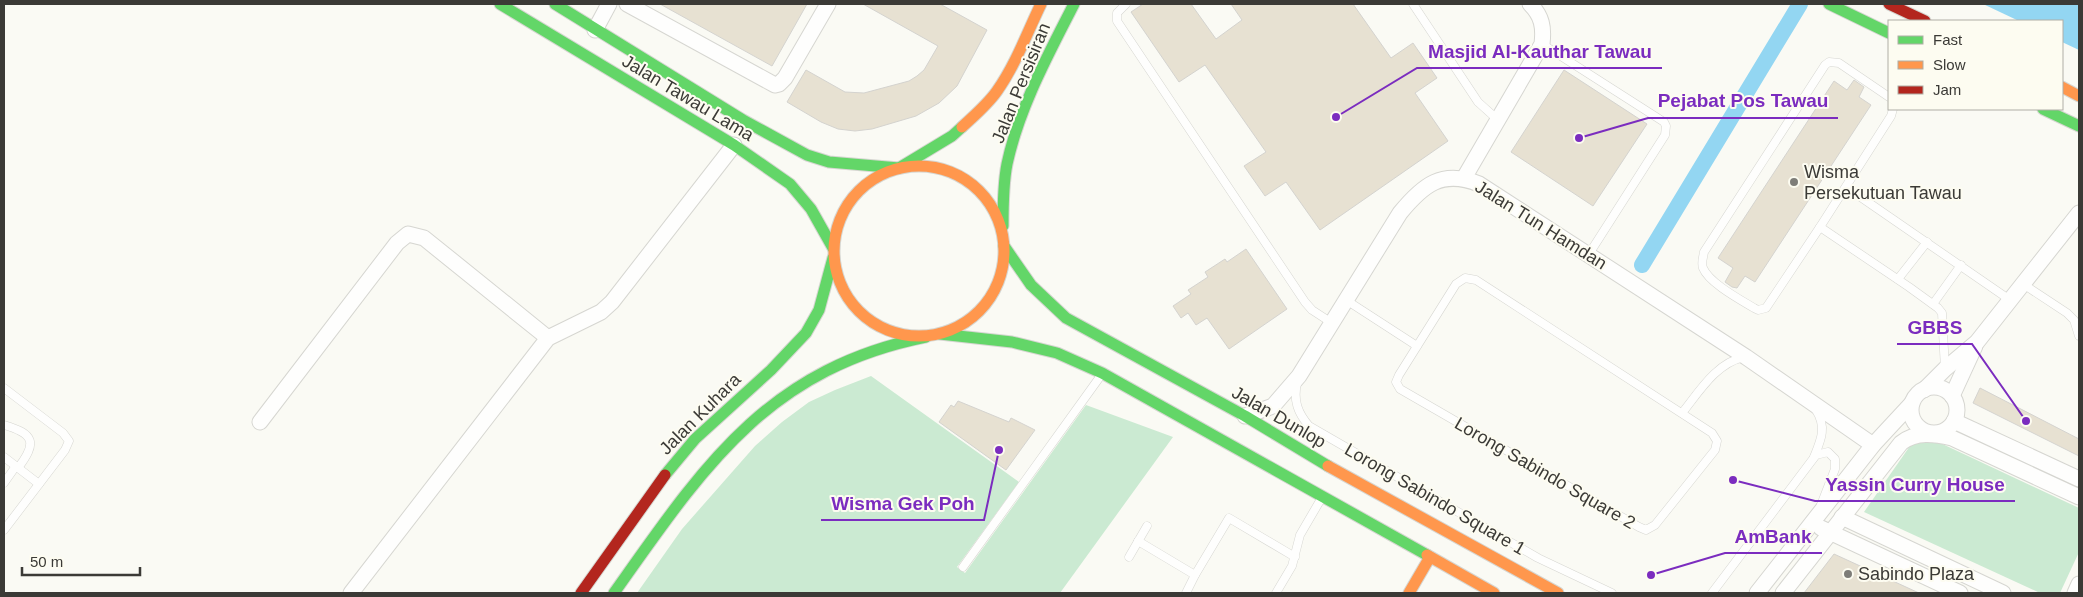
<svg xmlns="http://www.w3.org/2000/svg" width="2083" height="597" viewBox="0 0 2083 597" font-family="Arial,sans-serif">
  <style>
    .green { fill: #cbead2 }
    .water { fill: #93d6f2 }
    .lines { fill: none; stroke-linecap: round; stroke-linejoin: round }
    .canal { stroke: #93d6f2; stroke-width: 16 }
    .building { fill: #e7e1d2; stroke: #d4d3cf }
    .lane-casing { stroke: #d6d6d1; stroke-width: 9 }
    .street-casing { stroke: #d6d6d1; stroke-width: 17 }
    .fast-casing { stroke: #d6d6d1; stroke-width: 13 }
    .slow-casing { stroke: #d6d6d1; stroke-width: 13 }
    .jam-casing { stroke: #d6d6d1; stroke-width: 13 }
    .lane { stroke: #fefefd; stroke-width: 8 }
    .street { stroke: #fefefd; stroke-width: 15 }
    .fast { stroke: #63d668; stroke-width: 11 }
    .slow { stroke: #ff974d; stroke-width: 11 }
    .jam { stroke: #b3261e; stroke-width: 11 }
    .poi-dot { fill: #7e7d78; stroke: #fdfcf1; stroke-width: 2 }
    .labels { text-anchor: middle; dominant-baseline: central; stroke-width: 4; stroke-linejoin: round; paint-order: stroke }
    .street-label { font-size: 18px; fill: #3b3a36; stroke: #fdfcf1 }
    .poi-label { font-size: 18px; fill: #3b3a36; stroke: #fdfcf1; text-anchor: start }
    .leader { fill: none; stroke: #7b2cbf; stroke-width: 2 }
    .callout-dot { fill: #7b2cbf; stroke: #fdfcf1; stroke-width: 2 }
    .callout-label { font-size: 19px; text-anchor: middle; font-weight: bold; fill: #7b2cbf; stroke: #fdfcf1; stroke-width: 4; stroke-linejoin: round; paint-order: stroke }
  </style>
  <rect width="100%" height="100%" fill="#fafaf4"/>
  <!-- green -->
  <g class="green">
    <polygon points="871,376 1019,482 957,567 965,573 1086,405 1173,437 1060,593 637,593 682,529 755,446 782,422 809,402 835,390"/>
    <polygon points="1919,433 2079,508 2079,552 2060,593 2040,593 1864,512"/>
  </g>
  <!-- water -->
  <polygon class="water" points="1983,4 2079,4 2079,50 2062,42 2062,21 2019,21"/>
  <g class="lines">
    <!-- canal -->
    <polyline class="canal" points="1642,265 1800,4"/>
  </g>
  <!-- building -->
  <g class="building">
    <polygon points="660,4 807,4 772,66"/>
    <polygon points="863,4 940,4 987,30 957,86 939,103 916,116 872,129 855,131 838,129 821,122 787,102 806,70 845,92 864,93 909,81 917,76 924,70 938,46"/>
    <polygon points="1143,4 1191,4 1216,39 1242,20 1231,4 1353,4 1391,58 1413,43 1437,78 1415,93 1448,141 1320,230 1286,182 1265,196 1244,166 1266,152 1205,65 1179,82 1131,12"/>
    <polygon points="1564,70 1647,124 1593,206 1511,152"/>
    <polygon points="1854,80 1864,87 1859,97 1871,105 1755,282 1745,276 1737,288 1732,287 1725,282 1733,268 1718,258 1834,81 1847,90"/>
    <polygon points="1246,249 1287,309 1229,349 1207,318 1196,325 1188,313 1181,318 1173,306 1191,294 1188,290 1208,277 1205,272 1225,259 1227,262"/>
    <polygon points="1980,388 2079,439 2079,456 1973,403"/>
    <polygon points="958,401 1009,422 1011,418 1035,430 1006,470 939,422 951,405 954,407"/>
    <polygon points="1834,554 1919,593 1804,593"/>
  </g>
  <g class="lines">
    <!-- lane casing -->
    <g class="lane-casing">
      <g id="lane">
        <polyline points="1126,4 1117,13 1117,21 1305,302 1312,310 1332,323"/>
        <polyline points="1413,4 1478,102 1498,120"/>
        <polyline points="1542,44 1664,122 1666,126 1665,135 1589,254"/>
        <path d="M1889 97 1839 63 1829 62 1825 65 1704 252C1703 258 1701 263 1703 268 1709 283 1741 300 1754 308L1758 310 1766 308 1820 227 1891 116 1893 109"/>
        <polyline points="1846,187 2010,300"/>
        <polyline points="1820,227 1909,287 1938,308 1942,313 1945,369"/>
        <polygon points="1465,278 1476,280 1712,433 1717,441 1715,450 1655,525 1646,530 1639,527 1400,389 1396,382 1399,375 1456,284"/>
        <polyline points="1898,279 1927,242"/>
        <polyline points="2023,284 2067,313 2074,320 2079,336"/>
        <polyline points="1346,300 1417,346"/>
        <polyline points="1933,304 1961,265"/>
        <path d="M1297 383C1293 401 1298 413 1309 426L1538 558 1612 593"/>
        <polyline points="4,388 63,433 69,441 65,450 4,530"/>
        <path d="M1682 413C1699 392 1716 363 1744 357"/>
        <path d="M4 425C35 434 37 443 18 468"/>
        <polyline points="4,457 39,484"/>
        <path d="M1814 457C1821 440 1827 427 1816 410"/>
        <polyline points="4,483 16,466"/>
        <polyline points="1138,541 1195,575"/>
        <polyline points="1129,557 1147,526"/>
        <polyline points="963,567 1102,374"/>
        <polyline points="1186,593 1195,575 1229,518 1295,557"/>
        <polyline points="1276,593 1292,566 1300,535 1321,499"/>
        <polyline points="1712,593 1816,455 1828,452 1835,459 1835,469 1821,505"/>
      </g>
    </g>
    <!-- street casing -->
    <g class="street-casing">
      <g id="street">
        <polyline points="627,4 775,85 779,84 785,78 828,4"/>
        <polyline points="595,30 609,4"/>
        <path d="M1464 178 1542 44C1544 27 1542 16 1530 4"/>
        <circle cx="1934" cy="410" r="23"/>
        <polyline points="1924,390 1945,369 1977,342 2079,213"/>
        <polyline points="1952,396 1975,346"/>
        <path d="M1245 416 1273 406 1299 376 1400 213C1423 185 1442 169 1479 184L1746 357 1873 445"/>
        <polyline points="1954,421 2079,479"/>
        <polyline points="260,422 397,243 408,234 424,238 548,338"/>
        <polyline points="1842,517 2003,593"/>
        <polyline points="1821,528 1960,593"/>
        <polyline points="351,593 548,338 601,312 612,302 734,145"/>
        <polyline points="1757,593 1873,445 1912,403"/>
        <path d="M1783 593 1901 443C1916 431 1935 434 1952 438L2079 497"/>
        <polyline points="2075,593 2079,584"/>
      </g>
    </g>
    <!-- fast casing -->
    <g class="fast-casing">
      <g id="fast">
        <polyline points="500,4 734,145 790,184 811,209 833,248"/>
        <polyline points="555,4 743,120 807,155 829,162 899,168 952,136 962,127"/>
        <polyline points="1829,4 1889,33"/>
        <polyline points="2043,109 2079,126"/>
        <path d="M1003 226C1003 205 1003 184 1007 164 1019 108 1048 55 1074 4"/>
        <polyline points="1004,246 1031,285 1066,318 1245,416 1328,466"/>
        <polyline points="940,334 1012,342 1057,353 1102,373 1427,555"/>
        <polyline points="665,475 695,439 771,370 806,333 819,310 833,258"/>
        <path d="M614 593C702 469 766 369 926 337"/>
      </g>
    </g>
    <!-- slow casing -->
    <g class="slow-casing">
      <g id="slow">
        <polyline points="2062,87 2079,96"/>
        <path d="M962 127C975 115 988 104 997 91 1016 64 1027 33 1041 4"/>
        <circle cx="919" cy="251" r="85"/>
        <polyline points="1328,466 1558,593"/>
        <polyline points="1427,555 1494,593"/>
        <polyline points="1409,593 1430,557"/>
      </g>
    </g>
    <!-- jam casing -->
    <g class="jam-casing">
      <g id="jam">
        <polyline points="1889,4 1925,21"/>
        <polyline points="581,593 665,475"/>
      </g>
    </g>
    <!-- lane -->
    <use href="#lane" class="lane"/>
    <!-- street -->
    <use href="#street" class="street"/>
    <!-- fast -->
    <use href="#fast" class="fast"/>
    <!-- slow -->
    <use href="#slow" class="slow"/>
    <!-- jam -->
    <use href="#jam" class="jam"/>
  </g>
  <!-- markers -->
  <g class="poi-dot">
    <circle cx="1794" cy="182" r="5"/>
    <circle cx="1848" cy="574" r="5"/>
  </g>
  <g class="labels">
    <!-- street labels -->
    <g class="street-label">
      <text transform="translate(1021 83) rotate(-68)">Jalan Persisiran</text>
      <text transform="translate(688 98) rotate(31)">Jalan Tawau Lama</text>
      <text transform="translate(1541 225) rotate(32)">Jalan Tun Hamdan</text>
      <text transform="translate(700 414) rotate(-45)">Jalan Kuhara</text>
      <text transform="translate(1279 417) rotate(30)">Jalan Dunlop</text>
      <text transform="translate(1545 473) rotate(30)">Lorong Sabindo Square 2</text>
      <text transform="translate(1435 499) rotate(30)">Lorong Sabindo Square 1</text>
    </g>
    <!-- poi labels -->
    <g class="poi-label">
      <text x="1804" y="172">Wisma<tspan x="1804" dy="21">Persekutuan Tawau</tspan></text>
      <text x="1858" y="574">Sabindo Plaza</text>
    </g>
  </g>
  <!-- callouts -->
  <path class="leader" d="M1336 117L1417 68H1662M1579 138L1648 118H1838M2026 421L1972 344H1897M1733 480L1815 501H2015M999 450L984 520H821M1651 575L1725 553H1822"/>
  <g class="callout-dot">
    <circle cx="1336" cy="117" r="5"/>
    <circle cx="1579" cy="138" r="5"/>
    <circle cx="2026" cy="421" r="5"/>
    <circle cx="1733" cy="480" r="5"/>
    <circle cx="999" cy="450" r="5"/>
    <circle cx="1651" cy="575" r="5"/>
  </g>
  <g class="callout-label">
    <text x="1540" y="58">Masjid Al-Kauthar Tawau</text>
    <text x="1743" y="107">Pejabat Pos Tawau</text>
    <text x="1935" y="334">GBBS</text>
    <text x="1915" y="491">Yassin Curry House</text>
    <text x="903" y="510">Wisma Gek Poh</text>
    <text x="1773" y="543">AmBank</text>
  </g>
  <!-- border -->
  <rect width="2083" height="597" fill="none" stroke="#3b3a36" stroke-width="10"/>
  <!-- legend -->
  <rect x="1888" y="20" width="175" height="90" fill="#fdfcf1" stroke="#afaea6"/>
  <rect x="1898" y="36" width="25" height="8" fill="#63d668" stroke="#afaea6"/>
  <text x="1933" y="45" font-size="15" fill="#3b3a36">Fast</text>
  <rect x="1898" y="61" width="25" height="8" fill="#ff974d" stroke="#afaea6"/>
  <text x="1933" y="70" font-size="15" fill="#3b3a36">Slow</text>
  <rect x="1898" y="86" width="25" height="8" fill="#b3261e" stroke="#afaea6"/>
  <text x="1933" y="95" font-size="15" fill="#3b3a36">Jam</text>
  <!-- scale -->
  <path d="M22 567v8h118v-8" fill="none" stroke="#3b3a36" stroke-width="2.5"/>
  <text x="30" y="567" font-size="15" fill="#3b3a36" stroke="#fdfcf1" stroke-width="4" paint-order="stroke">50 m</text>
</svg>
